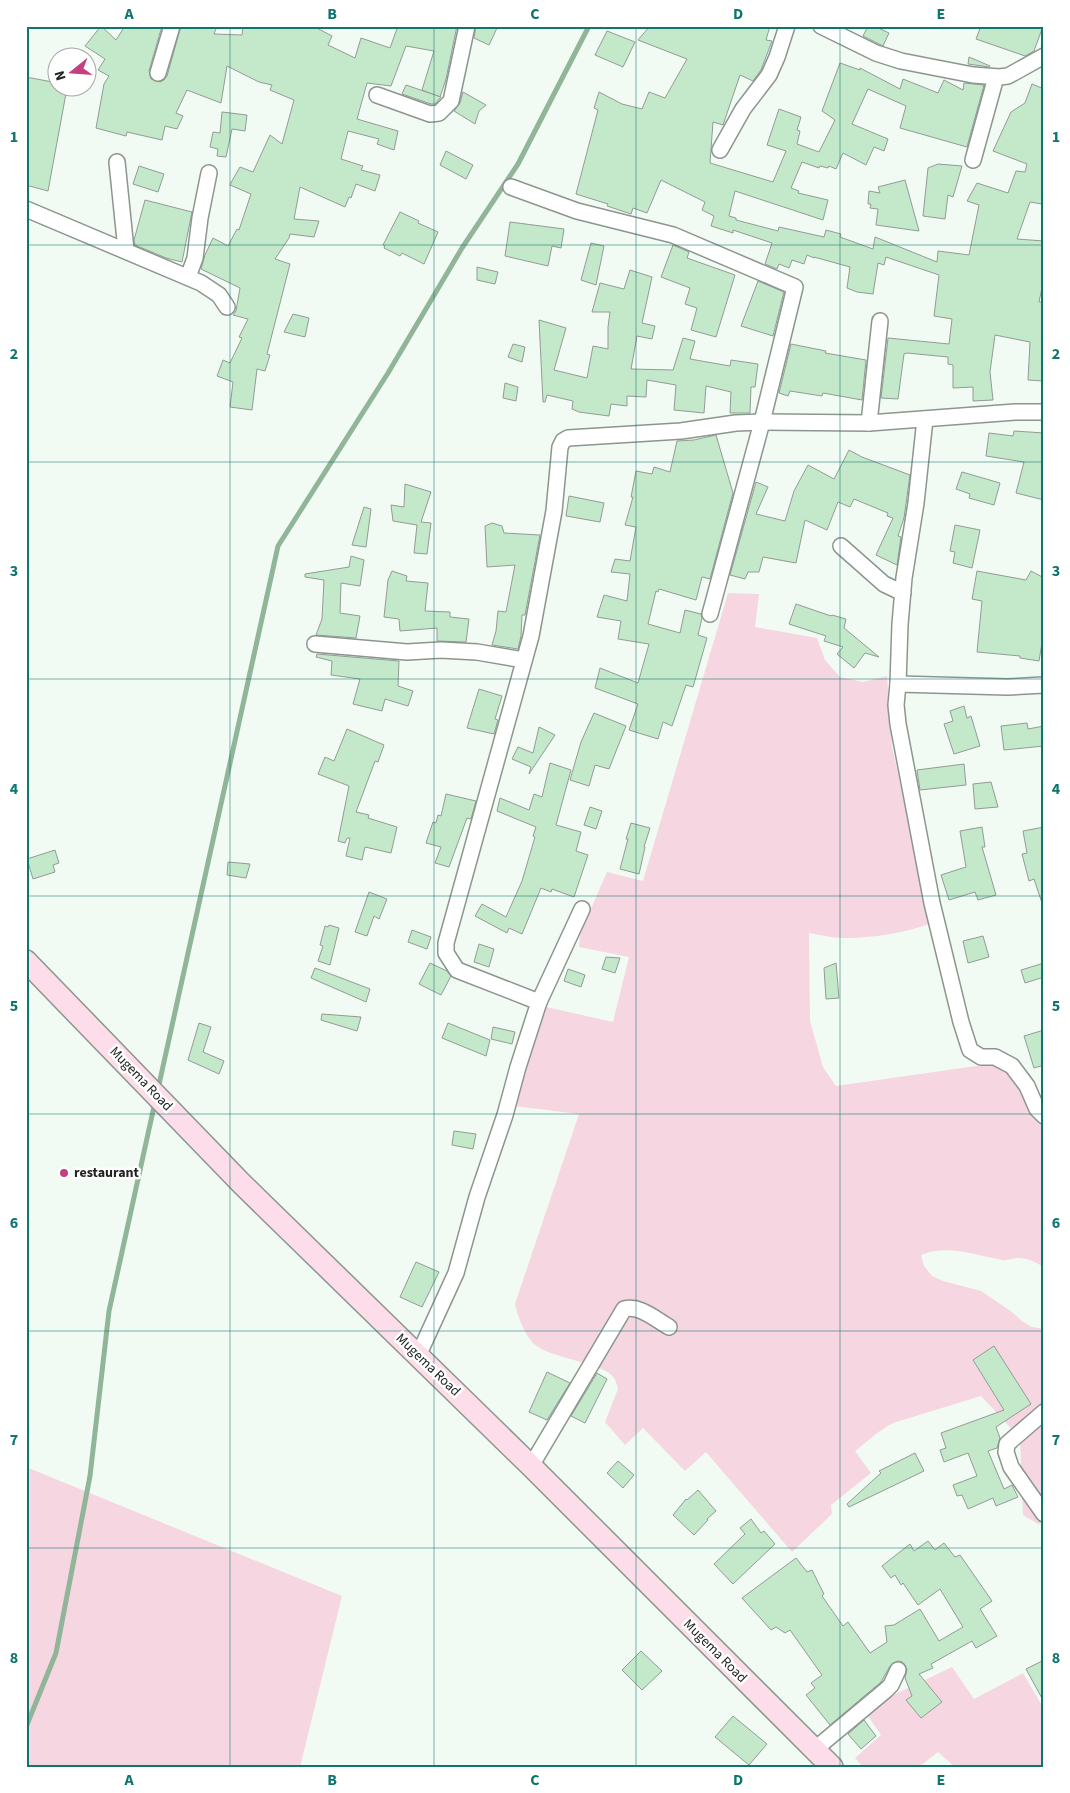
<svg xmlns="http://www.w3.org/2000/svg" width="1070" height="1793" viewBox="0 0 1070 1793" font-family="'Source Sans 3',sans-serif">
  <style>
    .green { fill: #f6d6e1 }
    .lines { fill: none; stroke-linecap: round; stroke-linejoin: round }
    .stream { stroke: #91b598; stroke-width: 5 }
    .building { fill: #c3e9ca; stroke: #929c94 }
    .street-casing { stroke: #8d968e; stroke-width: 18 }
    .secondary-casing { stroke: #8d968e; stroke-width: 24 }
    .street { stroke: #fff; stroke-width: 15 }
    .secondary { stroke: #fdddea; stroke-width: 21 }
    .grid { fill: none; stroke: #0f766e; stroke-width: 1; stroke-opacity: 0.55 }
    .poi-dot { fill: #c53f7f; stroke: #fff; stroke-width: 2 }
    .labels { text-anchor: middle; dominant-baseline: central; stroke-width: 5; stroke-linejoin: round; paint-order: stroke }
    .street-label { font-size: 14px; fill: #212522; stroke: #fff }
    .poi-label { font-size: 14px; font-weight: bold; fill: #212522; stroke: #fff; text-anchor: start }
    .neatline { fill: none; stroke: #0f766e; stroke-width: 2 }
    .grid-label { font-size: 16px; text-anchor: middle; font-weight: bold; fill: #0f766e }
  </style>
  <rect width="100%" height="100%" fill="#f1fbf3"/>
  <!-- green -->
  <g class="green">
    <path d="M728 593 759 594 755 627 817 638 825 660 840 677 863 682 887 676 892 747 932 923C905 933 873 938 844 938 833 938 821 935 809 933L810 1021 823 1067 836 1086 1018 1060 1039 1111 1044 1112V1267C1035 1262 1028 1258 1018 1258 1012 1258 1008 1261 1002 1260 975 1255 947 1244 921 1255L924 1266 932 1276 943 1281 981 1291 1012 1312 1022 1321 1032 1327 1044 1329V1522L1038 1524 1023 1515 1020 1438 981 1396 893 1423C879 1430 868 1441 855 1451L871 1473 831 1505 832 1514 792 1552 706 1452 685 1471 643 1428 625 1445 605 1422 618 1389C617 1385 616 1381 614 1378 604 1362 549 1359 533 1343 524 1333 518 1317 515 1304L579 1114 514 1106 546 1007 613 1022 629 957 579 947 580 934 607 872 643 881Z"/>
    <polygon points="26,1467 342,1596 300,1767 26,1767"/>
    <polygon points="952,1667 974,1699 1023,1673 1044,1709 1044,1767 955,1767 938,1752 919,1767 863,1767 855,1758 881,1735 866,1713 883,1700"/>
  </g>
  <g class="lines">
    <!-- stream -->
    <g class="stream">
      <polyline points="158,1089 278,546 388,373 462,248 518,164 589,26"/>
      <polyline points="26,1727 56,1653 90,1476 109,1311 155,1102"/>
    </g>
  </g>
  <!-- building -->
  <g class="building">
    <polygon points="101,26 116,40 125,26 162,26 149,71 151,79 160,82 164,80 167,76 181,26 217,26 214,34 242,35 243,26 313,26 332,36 328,45 355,58 361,38 390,48 398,26 457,26 446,79 440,97 422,90 434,51 406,46 391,86 367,83 357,119 398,131 394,150 377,144 379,139 348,131 341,159 363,166 361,170 380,175 375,191 356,184 351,198 349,197 345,207 300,187 294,219 319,221 314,237 290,234 289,238 275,259 290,264 267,354 270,355 265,371 257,369 252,410 230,407 233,382 217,376 223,360 230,363 242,338 239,337 248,319 233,315 236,311 240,288 201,269 205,255 213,238 228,246 237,229 239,230 251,194 230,185 233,179 240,167 253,172 270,135 282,144 294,100 270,90 272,85 259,82 227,66 221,103 187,90 176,113 183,116 177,129 165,126 162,140 127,132 126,136 96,128 104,84 109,76 98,70 105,59 85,46"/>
    <polygon points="476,26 498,26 489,45 474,38"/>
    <polygon points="650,26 770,26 766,40 772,41 761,70 753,81 740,75 723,125 713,122 710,163 773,182 786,151 767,145 779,109 801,117 797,130 800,131 797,144 819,152 835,120 822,111 840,63 860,70 860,68 900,89 903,79 938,93 944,80 963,90 964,83 984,85 967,147 900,128 906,106 868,89 852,124 888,139 884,151 874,147 866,165 843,153 836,169 829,166 828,168 820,166 819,168 802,162 791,188 799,191 798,193 828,200 823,220 735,191 729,216 736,218 736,220 778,231 779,227 824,237 826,230 841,234 840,237 873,249 875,237 937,262 938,251 969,255 979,205 967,201 977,183 1008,193 1016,171 1025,172 1027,164 993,151 1011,112 1025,103 1032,84 1044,89 1044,195 1042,204 1030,202 1017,239 1044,241 1044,278 1039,302 1044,302 1044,381 1028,380 1030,342 995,335 990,372 993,400 973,401 973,387 953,388 953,365 948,364 948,357 907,353 904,354 898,399 881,398 888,338 949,344 952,319 934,316 939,275 886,257 884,265 878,263 873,294 857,292 847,288 850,267 814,257 814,258 807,255 804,264 792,260 789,268 779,264 777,269 765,264 772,243 733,230 733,233 711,226 714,216 702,210 705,202 661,180 647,213 633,208 631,214 607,206 608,204 576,194 598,110 594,108 599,92 622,104 642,109 649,92 665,98 687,59 638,40"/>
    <polygon points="868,26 874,26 889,33 883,46 863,36"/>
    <polygon points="981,26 1043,26 1034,51 1025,56 976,39"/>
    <polygon points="607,31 635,42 623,67 595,55"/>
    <polygon points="969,57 990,66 989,67 968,64"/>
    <polygon points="26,77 58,83 58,88 67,88 48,191 26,185"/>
    <polygon points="406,85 441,97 435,104 431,104 402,94"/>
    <polygon points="463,92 486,105 479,111 475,124 454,111 460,103"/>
    <polygon points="222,112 247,115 245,131 232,129 226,157 217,156 218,149 210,147 213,132 220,133"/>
    <polygon points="446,151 473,165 466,179 440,165"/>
    <polygon points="938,164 962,166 953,197 948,195 945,219 923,216 928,168"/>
    <polygon points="139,166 164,174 158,192 133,184"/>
    <polygon points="905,180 919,231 876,225 878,209 870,208 871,204 868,204 869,191 880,193 878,187"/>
    <polygon points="145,200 192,212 182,262 166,258 135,245 134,240"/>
    <polygon points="400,212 419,221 418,223 438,232 424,264 402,253 400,256 384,248 385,246 383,245"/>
    <polygon points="510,222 564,229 561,248 552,246 548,266 505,256"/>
    <polygon points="591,243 604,246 596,285 581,280"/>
    <polygon points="673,245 689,252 687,258 735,275 716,337 691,330 697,308 685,304 690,288 661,277"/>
    <polygon points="477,267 498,272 495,284 477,280"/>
    <polygon points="630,270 652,277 642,323 655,326 652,339 637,336 631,369 673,370 683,338 695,341 690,359 730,366 731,360 758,364 755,387 751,387 750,413 730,413 731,392 706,386 704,413 674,410 676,385 647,380 646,397 627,396 627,406 611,404 609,416 579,412 572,409 573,401 547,395 545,402 543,402 539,320 566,328 554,370 587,378 593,346 608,349 608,327 610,312 592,312 600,283 624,289"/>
    <polygon points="758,281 784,292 773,336 741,326"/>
    <polygon points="293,314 309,318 305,337 284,332"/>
    <polygon points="513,344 525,347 522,362 508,357"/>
    <polygon points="791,344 826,351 825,353 866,360 862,400 823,393 822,396 790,391 788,396 779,393"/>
    <polygon points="505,383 518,387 516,401 503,398"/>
    <polygon points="1014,431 1044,433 1044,500 1016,493 1024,462 986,456 989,433 1013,436"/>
    <polygon points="716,435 733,493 710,579 702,577 696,600 659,589 658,592 656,591 648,624 680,633 685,610 701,614 702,618 698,635 707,638 693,687 686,685 672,726 663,722 658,739 629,730 638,704 595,688 600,668 638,683 649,644 618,639 621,621 597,617 604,595 627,601 630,574 611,572 615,559 630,561 636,527 625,525 633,497 631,497 636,471 652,474 654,467 670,472 677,441 694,440"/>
    <polygon points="849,450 862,457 910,475 904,518 898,536 901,537 897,565 876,555 893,518 887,516 888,513 854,499 850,507 838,502 827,530 805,520 796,563 763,557 759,572 748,572 745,579 730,575 756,482 768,487 756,514 785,521 794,491 808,465 834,479"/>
    <polygon points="962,472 1000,483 994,505 969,498 970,494 956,489"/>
    <polygon points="405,484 431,492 421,522 431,523 427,554 414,553 417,525 393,521 391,505 404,507"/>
    <polygon points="569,496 604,503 600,522 566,516"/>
    <polygon points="364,507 371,509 366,547 352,545"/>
    <polygon points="492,523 502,526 504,533 540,535 525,615 522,615 521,636 518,649 492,645 496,631 498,611 506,612 515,565 487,567 485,526"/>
    <polygon points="955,525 980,530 972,568 953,563 955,552 950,551"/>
    <polygon points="351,556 364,560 360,586 341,583 340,613 360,616 356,638 316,635 322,619 324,580 305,577 305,574 349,567"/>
    <polygon points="392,571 407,576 406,581 428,583 425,611 450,612 450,617 469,619 466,642 437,641 437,628 400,631 399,619 384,617 388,580"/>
    <polygon points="977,571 1026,580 1031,571 1044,578 1044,631 1039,661 1020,658 1020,656 977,652 982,601 972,599"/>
    <polygon points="796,604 831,616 832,615 846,619 844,628 879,657 865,653 854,668 837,654 843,647 824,641 826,636 789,624"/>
    <polygon points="317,654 399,661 398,686 413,691 408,706 385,699 382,711 353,704 360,679 331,675 332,661 316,657"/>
    <polygon points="479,689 502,696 495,719 498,720 494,734 467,728"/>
    <polygon points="964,706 967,718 971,716 980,746 954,754 944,724 953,721 950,711"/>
    <polygon points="594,713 626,726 609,769 595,765 589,786 570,780 581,742"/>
    <polygon points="1027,723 1028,729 1044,726 1044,746 1004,750 1001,726"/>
    <polygon points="539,727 555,735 529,774 531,767 512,759 518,747 533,753"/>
    <polygon points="347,729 384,745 378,762 375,761 356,812 369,815 368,818 397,827 391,853 365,847 362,860 346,856 350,838 347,838 345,843 338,841 349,786 318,774 325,757 334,761"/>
    <polygon points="550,763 571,770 556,825 581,832 576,851 588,855 574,897 552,889 551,892 541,888 522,934 509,928 507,933 475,916 482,904 506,917 522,881 535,837 533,836 536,827 497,811 500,798 529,810 534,794 542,797"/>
    <polygon points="964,764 966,785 920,790 917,770"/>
    <polygon points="991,782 998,807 975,809 973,784"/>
    <polygon points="446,794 476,801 471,819 467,818 449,867 435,863 441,847 426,843 433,822 436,823 438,815 441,816"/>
    <polygon points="590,807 602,811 596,829 584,825"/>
    <polygon points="631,823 650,828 644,847 645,847 639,874 620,869 628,839 626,839"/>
    <polygon points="982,827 985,847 982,847 996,895 978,900 975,892 949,900 941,875 966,867 960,831"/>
    <polygon points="1044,827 1044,903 1042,903 1034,879 1029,881 1022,854 1027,853 1023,831"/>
    <polygon points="55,850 59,863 53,865 55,872 33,879 27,859"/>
    <polygon points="228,862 250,864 246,878 227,875"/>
    <polygon points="369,892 387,899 379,919 374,916 367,936 355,932"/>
    <polygon points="329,925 339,928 330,965 318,961 323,946 320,945 325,926 328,927"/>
    <polygon points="412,930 431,937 427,949 408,942"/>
    <polygon points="983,936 989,957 968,963 963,941"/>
    <polygon points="479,944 494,949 489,967 474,962"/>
    <polygon points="606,957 620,958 615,973 602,969"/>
    <polygon points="430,963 447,971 451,976 441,995 419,984"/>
    <polygon points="836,963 839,998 826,999 824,968"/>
    <polygon points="1044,963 1044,977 1025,983 1021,970"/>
    <polygon points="315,968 370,989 366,1002 311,978"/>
    <polygon points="568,969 585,975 581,987 564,981"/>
    <polygon points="322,1014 361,1017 357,1031 321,1020"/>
    <polygon points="199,1023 211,1027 203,1052 224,1061 219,1074 188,1060"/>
    <polygon points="448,1023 490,1040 486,1056 442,1038"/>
    <polygon points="493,1027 515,1032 512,1044 491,1039"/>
    <polygon points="1044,1030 1044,1065 1034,1068 1024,1036"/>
    <polygon points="454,1131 476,1134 473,1149 452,1145"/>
    <polygon points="416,1262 439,1272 422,1307 400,1297"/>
    <polygon points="994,1346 1031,1404 996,1427 1000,1438 997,1448 988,1451 1004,1489 1012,1485 1018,1497 996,1506 993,1498 968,1509 962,1495 957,1496 953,1485 977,1476 968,1453 944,1462 940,1450 946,1448 941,1433 1004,1410 973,1360"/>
    <polygon points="547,1372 570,1383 547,1420 529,1412"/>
    <polygon points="597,1373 607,1379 585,1423 571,1416"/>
    <polygon points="915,1453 924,1471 849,1507 847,1504 881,1473 879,1471"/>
    <polygon points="618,1461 634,1475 623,1488 607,1473"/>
    <polygon points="698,1490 716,1511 707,1519 708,1520 694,1535 673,1515 686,1499 687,1500"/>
    <polygon points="751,1519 761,1533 764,1531 775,1544 733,1584 714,1564 745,1534 740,1528"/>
    <polygon points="928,1541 935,1550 944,1543 955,1557 960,1555 992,1601 980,1609 997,1636 976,1648 972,1641 931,1664 933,1668 919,1674 942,1702 921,1718 906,1700 912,1696 905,1678 907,1669 902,1662 898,1661 890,1666 881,1682 830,1725 806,1695 815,1688 811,1683 822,1675 790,1630 785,1633 776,1627 771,1630 742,1598 796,1558 807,1572 812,1570 824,1594 822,1596 843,1626 848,1622 870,1653 887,1642 885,1626 894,1625 920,1609 939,1641 963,1627 940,1589 918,1605 903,1583 901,1585 895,1575 891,1578 882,1566 910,1544 914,1551"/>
    <polygon points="641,1651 662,1671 642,1690 622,1670"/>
    <polygon points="1044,1660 1044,1702 1026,1669"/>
    <polygon points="733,1716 767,1744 749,1765 715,1737"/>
    <polygon points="864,1720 876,1736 861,1749 848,1734"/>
  </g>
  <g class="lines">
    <!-- street casing -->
    <g class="street-casing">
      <g id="street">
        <polyline points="821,26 876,53 901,61 973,75 999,77 1008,76 1044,56"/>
        <polyline points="158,73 172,26"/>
        <polyline points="377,95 430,114 439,113 451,101 467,26"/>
        <polyline points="720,150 743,109 769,75 777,57 787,26"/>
        <polyline points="973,160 996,77"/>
        <polyline points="117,162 126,250"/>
        <polyline points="511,187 577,211 673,235 795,287 762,422 710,614"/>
        <polyline points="26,209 201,283 219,295 227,307"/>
        <polyline points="188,277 195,258 200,218 209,173"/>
        <polyline points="925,419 916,503 904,578 900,624 898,684 1008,687 1044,685"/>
        <polyline points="869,423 880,321"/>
        <polyline points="841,546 884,584 903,593"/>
        <polyline points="315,644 407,652 441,650 477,652 524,660"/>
        <polyline points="898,684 896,705 898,724 932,903 961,1022 970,1050 981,1057 995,1057 1012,1066 1027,1086 1037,1109 1044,1116"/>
        <polyline points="539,1002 457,970 446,953 446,943 531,636 554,511 560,447 563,441 568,438 681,431 736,423 762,422 869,423 1015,412 1044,412"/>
        <polyline points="418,1356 456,1273 477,1197 505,1115 518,1067 539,1002 582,909"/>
        <polyline points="1044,1412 1007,1444 1006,1452 1011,1467 1044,1514"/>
        <path d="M531 1466 624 1309C640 1305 655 1319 669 1327"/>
        <polyline points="814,1750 886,1690 891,1685 898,1670"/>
      </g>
    </g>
    <!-- secondary casing -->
    <g class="secondary-casing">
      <polyline id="secondary" points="26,961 242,1184 531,1466 832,1767"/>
    </g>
    <!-- street -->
    <use href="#street" class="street"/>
    <!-- secondary -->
    <use href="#secondary" class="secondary"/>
  </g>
  <!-- grid -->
  <path class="grid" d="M230 26V1767M434 26V1767M636 26V1767M840 26V1767M26 245H1044M26 462H1044M26 679H1044M26 896H1044M26 1114H1044M26 1331H1044M26 1548H1044"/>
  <!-- markers -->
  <circle class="poi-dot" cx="64" cy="1173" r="5"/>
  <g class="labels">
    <!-- street labels -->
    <g class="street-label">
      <text transform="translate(141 1079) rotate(46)">Mugema Road</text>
      <text transform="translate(428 1365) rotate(44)">Mugema Road</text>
      <text transform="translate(715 1651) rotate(45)">Mugema Road</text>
    </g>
    <!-- poi labels -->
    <g class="poi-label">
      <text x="74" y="1173">restaurant</text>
    </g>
  </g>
  <!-- border -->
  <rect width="1070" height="1793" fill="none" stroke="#ffffff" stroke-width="55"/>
  <!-- north arrow -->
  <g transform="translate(72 72) rotate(253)"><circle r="24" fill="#ffffff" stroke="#a6a8a7"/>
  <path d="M0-4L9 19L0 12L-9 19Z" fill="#c53f7f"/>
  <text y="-8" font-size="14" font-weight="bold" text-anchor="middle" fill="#212522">N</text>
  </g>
  <rect x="28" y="28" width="1014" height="1738" class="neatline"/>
  <g class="grid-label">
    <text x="129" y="19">A</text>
    <text x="332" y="19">B</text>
    <text x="535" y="19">C</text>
    <text x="738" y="19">D</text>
    <text x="941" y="19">E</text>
    <text x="14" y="142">1</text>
    <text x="1056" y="142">1</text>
    <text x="14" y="359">2</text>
    <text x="1056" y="359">2</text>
    <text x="14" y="576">3</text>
    <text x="1056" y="576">3</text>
    <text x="14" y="794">4</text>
    <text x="1056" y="794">4</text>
    <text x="14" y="1011">5</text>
    <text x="1056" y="1011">5</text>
    <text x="14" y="1228">6</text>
    <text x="1056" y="1228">6</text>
    <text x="14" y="1445">7</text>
    <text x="1056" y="1445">7</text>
    <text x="14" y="1663">8</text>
    <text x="1056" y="1663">8</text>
    <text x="129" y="1785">A</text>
    <text x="332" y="1785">B</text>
    <text x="535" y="1785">C</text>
    <text x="738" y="1785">D</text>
    <text x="941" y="1785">E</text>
  </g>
</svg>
